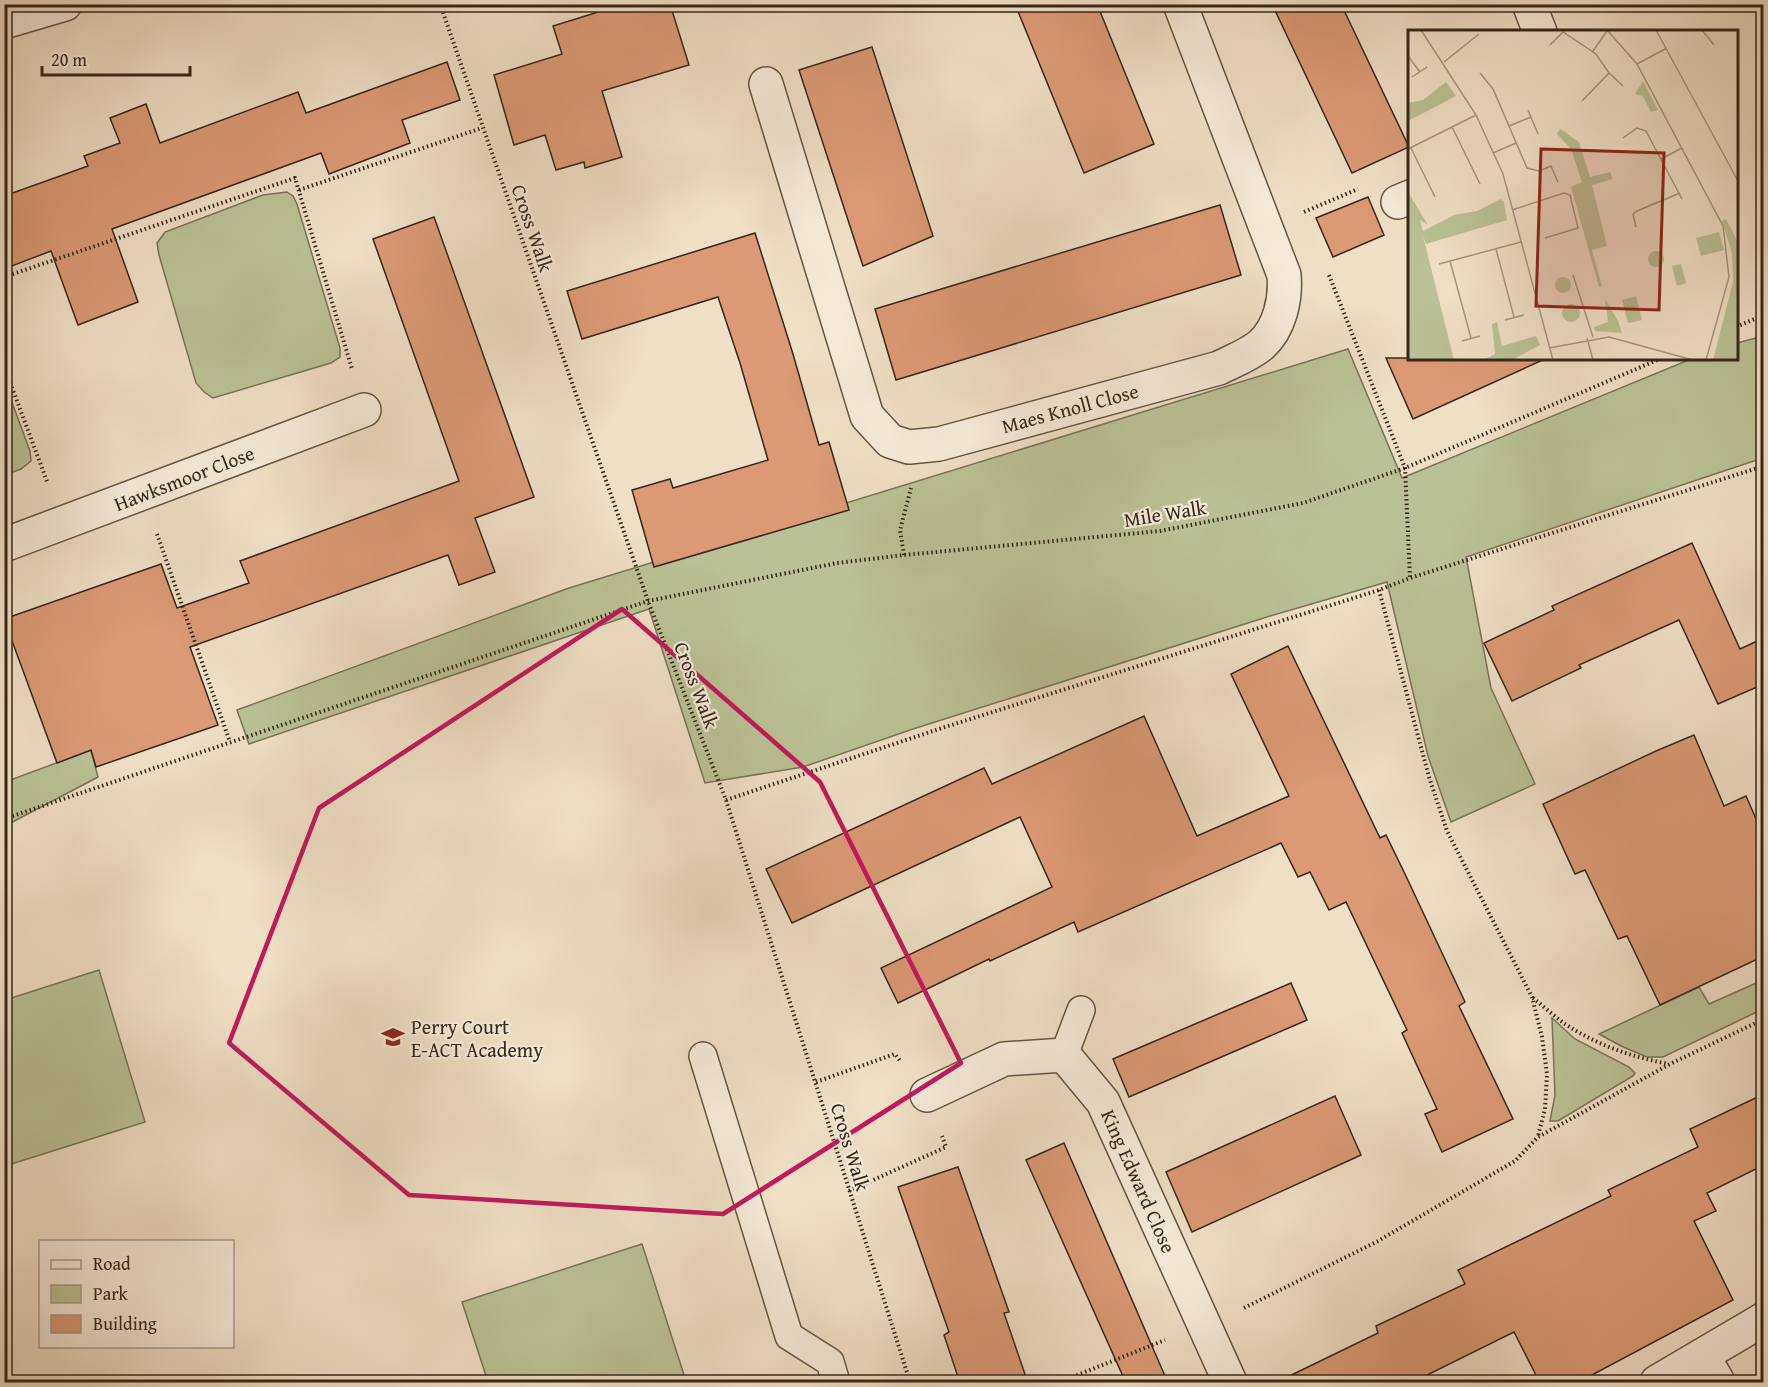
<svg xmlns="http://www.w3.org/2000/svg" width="1768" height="1387" viewBox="0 0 1768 1387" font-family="'Gentium Book Plus',serif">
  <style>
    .green { fill: #bac194; stroke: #787456; stroke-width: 1.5 }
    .building { fill: #db9975; stroke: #352817; stroke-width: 1.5 }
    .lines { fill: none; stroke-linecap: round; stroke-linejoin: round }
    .service-casing { stroke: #645642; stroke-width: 30 }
    .minor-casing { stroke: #645642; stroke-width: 36 }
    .tertiary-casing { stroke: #645642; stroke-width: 36 }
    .path { stroke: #352817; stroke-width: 4; stroke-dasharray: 1.5 3; stroke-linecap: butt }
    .service { stroke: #f5ead9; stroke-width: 27 }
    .minor { stroke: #f5ead9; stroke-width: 33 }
    .tertiary { stroke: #f5ead9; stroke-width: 33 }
    .marked { fill: none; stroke: #c2185b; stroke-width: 4.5; stroke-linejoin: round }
    .labels { text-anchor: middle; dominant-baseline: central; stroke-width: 4.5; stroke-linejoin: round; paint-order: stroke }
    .street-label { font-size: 20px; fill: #352817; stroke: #f5ead9 }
    .poi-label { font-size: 20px; fill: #352817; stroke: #f5ead9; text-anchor: start }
    .inset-road { fill: none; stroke: #a5967f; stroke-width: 1.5 }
    .view { fill: #8f2418; fill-opacity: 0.15; stroke: #8f2418; stroke-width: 3 }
    .inset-edge { fill: none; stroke: #352817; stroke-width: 3 }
  </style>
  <rect width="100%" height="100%" fill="#efdfc4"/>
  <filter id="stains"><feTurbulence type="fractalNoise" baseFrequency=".00333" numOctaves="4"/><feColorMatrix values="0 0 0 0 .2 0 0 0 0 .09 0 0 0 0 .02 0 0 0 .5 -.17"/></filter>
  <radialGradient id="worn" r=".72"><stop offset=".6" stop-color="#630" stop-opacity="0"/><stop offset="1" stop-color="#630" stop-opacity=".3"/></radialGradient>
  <!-- green -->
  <g class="green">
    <polygon points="287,192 293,196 297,204 340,348 340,357 331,363 213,398 204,392 196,383 159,255 157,243 165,232 263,195"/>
    <polygon points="1763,336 1763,458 1466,557 1491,688 1535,784 1451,822 1428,756 1387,582 1270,616 913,729 803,767 705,783 649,609 249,744 237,710 569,588 1348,349 1402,478 1691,359 1736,358 1737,343"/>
    <polygon points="4,381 30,451 31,461 21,469 5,475"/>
    <polygon points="91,750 98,777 5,826 5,782"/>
    <polygon points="99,970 145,1122 5,1166 5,1000"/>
    <polygon points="1763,980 1763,1009 1663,1057 1647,1057 1621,1046 1599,1034 1699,987 1709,1004"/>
    <polygon points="1552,1018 1575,1039 1629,1067 1635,1073 1633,1076 1558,1121 1550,1121 1555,1095"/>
    <polygon points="642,1244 685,1378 672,1382 488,1382 462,1302"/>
  </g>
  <!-- building -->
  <g class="building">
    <polygon points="624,4 670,4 689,65 602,91 622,157 585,168 584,162 556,170 545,135 514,145 494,75 562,54 553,26"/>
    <polygon points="1015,4 1097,4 1154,144 1084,173"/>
    <polygon points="1272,4 1341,4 1409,147 1352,173"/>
    <polygon points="872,47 933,236 863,266 799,70"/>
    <polygon points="447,62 460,100 402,120 410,143 329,174 321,153 112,229 138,302 78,325 51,251 4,269 4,196 88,166 84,156 120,143 110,118 146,104 160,143 298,92 306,113"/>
    <polygon points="1368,197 1384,235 1333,257 1316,218"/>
    <polygon points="1220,205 1241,275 896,380 875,309"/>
    <polygon points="434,217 534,497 475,518 495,572 459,585 448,555 190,647 218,725 96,767 91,750 57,763 4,619 161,564 177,608 249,583 240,561 459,481 373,239"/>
    <polygon points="755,233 793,354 819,445 829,442 849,510 654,567 632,490 670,479 673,488 768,460 740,363 718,297 582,339 567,291"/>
    <polygon points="1386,358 1547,358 1413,419"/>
    <polygon points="1692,543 1740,649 1764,638 1764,684 1718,704 1679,620 1579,665 1581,668 1512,701 1484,643 1554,610 1552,606"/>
    <polygon points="1288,646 1380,838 1386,835 1405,874 1465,1002 1459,1006 1513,1119 1442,1152 1425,1114 1437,1109 1402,1033 1407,1030 1346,902 1329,910 1310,872 1298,877 1281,843 1078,932 1074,922 990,961 989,959 898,1003 881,968 1052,887 1020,817 792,923 766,869 984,768 992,784 1144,716 1197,836 1289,796 1231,674"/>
    <polygon points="1694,735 1724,806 1746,796 1764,837 1764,956 1660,1005 1627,936 1618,939 1585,870 1575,874 1543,804 1656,751"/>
    <polygon points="1291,983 1307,1020 1129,1097 1113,1059"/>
    <polygon points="1764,1094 1764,1165 1707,1193 1716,1211 1694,1221 1733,1300 1577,1383 1540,1383 1514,1332 1411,1383 1275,1383 1378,1333 1376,1326 1465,1284 1458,1270 1611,1196 1608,1190 1698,1147 1690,1129"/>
    <polygon points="1335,1096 1361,1155 1192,1232 1166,1172"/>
    <polygon points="1064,1143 1168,1383 1126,1383 1026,1160"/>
    <polygon points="958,1167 1009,1312 1004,1313 1028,1383 960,1383 944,1335 949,1332 898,1187"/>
  </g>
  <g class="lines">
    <!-- service casing -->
    <g class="service-casing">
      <g id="service">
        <polyline points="1064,1055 1081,1010"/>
        <polyline points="703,1056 789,1336 830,1362 836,1382"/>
      </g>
    </g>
    <!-- minor casing -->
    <g class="minor-casing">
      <g id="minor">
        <polyline points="1529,4 1540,32"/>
        <path d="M766 84 867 416 890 441 909 447 939 444 1219 368C1233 361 1249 355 1261 345 1280 328 1286 299 1284 275L1180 4"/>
        <polyline points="1398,202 1410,197"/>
        <polyline points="4,545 364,410"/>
        <polyline points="927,1095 1004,1059 1064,1055 1103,1102 1230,1382"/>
        <polyline points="1703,1356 1718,1382"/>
        <polyline points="1657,1382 1764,1319"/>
      </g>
    </g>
    <!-- tertiary casing -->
    <g class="tertiary-casing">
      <polyline id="tertiary" points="4,22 65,4"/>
    </g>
    <!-- path -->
    <g class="path">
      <polyline points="440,4 648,601 726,800 910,1382"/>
      <polyline points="299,190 482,128"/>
      <polyline points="1304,212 1358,189"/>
      <polyline points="1329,275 1405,468 1410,578"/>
      <polyline points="4,277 295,178 352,369"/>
      <polyline points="1736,327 1764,315"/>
      <polyline points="4,366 48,484"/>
      <polyline points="157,534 230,742"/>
      <polyline points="904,555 900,530 911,488"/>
      <polyline points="1379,590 1429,777 1447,831 1532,997 1542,1037 1547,1074 1545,1109 1538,1136"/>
      <polyline points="726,800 942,728 1379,590 1410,578 1764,466"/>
      <polyline points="4,819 648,601 837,563 904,555 1160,531 1303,503 1405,468 1662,358"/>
      <path d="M1533 998C1543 1006 1554 1016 1565 1024 1597 1045 1632 1057 1669 1064"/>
      <polyline points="816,1082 895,1054 901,1062"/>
      <polyline points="849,1191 946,1147 942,1136"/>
      <polyline points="1244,1308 1378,1241 1515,1161 1538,1137 1670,1064 1764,1019"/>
      <polyline points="1060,1382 1165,1340"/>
    </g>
    <!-- service -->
    <use href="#service" class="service"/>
    <!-- minor -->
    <use href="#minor" class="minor"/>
    <!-- tertiary -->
    <use href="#tertiary" class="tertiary"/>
  </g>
  <!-- marked area -->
  <path class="marked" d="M622 609 820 782 961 1063 723 1214 409 1195 229 1043 319 808Z"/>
  <!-- icons -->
  <defs>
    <g id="school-bare" transform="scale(1.8)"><path d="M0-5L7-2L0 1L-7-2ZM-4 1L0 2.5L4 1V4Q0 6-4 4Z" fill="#8f2418" stroke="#f5ead9" stroke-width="2.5" paint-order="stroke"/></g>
  </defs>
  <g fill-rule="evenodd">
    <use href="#school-bare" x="393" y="1037"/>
  </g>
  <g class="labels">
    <!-- street labels -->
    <g class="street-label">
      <text transform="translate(533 228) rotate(71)">Cross Walk</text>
      <text transform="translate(1070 408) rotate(-15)">Maes Knoll Close</text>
      <text transform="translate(184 478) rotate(-21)">Hawksmoor Close</text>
      <text transform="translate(1165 513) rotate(-9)">Mile Walk</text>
      <text transform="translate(697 685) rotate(69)">Cross Walk</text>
      <text transform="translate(851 1147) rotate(73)">Cross Walk</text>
      <text transform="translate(1139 1181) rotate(66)">King Edward Close</text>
    </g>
    <!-- poi labels -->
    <g class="poi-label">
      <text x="411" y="1026">Perry Court<tspan x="411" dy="23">E-ACT Academy</tspan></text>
    </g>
  </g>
  <!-- overview -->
  <g transform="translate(1408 30)">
    <rect width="330" height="330" fill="#efdfc4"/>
    <path d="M235 51 250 80 243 82 235 66 227 64ZM38 52 48 66 0 91V73L15 70ZM152 99 171 112 182 147 202 142 205 149 184 155 199 216 184 220 194 256 191 257 163 157 174 152 163 119 149 104ZM0 162 20 195 12 190 15 201 46 185 69 181 93 169 96 172 99 190 18 214 15 206 46 330H0ZM318 189 330 212V330H305L325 252 324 223 314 191ZM311 202 316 220 293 226 288 208ZM240 229a8 8 0 1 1 16 0a8 8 0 1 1-16 0ZM273 234 278 253 269 256 264 236ZM147 255a8 8 0 1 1 16 0a8 8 0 1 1-16 0ZM228 266 234 290 220 293 214 270ZM197 269 210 291 214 303 187 301 186 297 200 292ZM154 283a9 9 0 1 1 18 0a9 9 0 1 1-18 0ZM89 292 94 316 128 306 132 315 104 330H75L87 324 84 294Z" fill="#bac194"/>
    <path class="inset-road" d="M13 0 68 85 95 144 145 330M199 0 229 34 315 196 321 247 298 330M248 0 330 151M294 0 306 15M142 15 155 2 188 24 201 43M185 21 199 1M0 26 12 42M36 32 71 4M229 34 259 18M72 43 85 59 119 138 131 141 143 136 150 152M4 47 19 37M174 71 201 43 215 56M120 80 130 104M101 96 123 87M44 97 72 154M215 108 229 98 238 101 274 169M3 118 27 167M0 119 68 85M85 123 108 113M253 129 274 118M104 180 156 163 162 165 170 198 137 208M228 197 225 184 229 181 272 163M88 219 106 287M42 231 63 308M31 234 113 212M165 245 185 307M97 290 116 285M179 308 185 330M54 311 72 306M141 318 201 307 285 330"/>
    <path class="view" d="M133 119 256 123 251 280 128 276Z"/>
    <rect width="330" height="330" class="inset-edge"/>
  </g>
  <!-- margin -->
  <rect width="1768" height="1387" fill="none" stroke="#efdfc4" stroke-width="24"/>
  <rect x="6" y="6" width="1756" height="1375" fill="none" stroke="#352817" stroke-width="3"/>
  <rect x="12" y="12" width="1744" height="1363" fill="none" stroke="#352817" stroke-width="1.5"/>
  <!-- legend -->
  <rect x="39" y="1240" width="195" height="108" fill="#f5ead9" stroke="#a89c8b" stroke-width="1.5"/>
  <rect x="51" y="1260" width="30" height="9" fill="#f5ead9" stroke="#a89c8b" stroke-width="1.5"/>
  <text x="93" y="1270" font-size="18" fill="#352817">Road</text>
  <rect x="51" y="1285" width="30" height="18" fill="#bac194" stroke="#a89c8b" stroke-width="1.5"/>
  <text x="93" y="1300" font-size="18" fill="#352817">Park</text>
  <rect x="51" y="1315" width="30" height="18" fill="#db9975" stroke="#a89c8b" stroke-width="1.5"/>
  <text x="93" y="1330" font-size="18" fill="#352817">Building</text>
  <!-- scale -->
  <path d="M42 66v9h148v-9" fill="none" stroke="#352817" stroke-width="3"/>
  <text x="51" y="66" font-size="18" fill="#352817" stroke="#f5ead9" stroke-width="4.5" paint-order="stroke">20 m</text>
  <rect width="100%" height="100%" filter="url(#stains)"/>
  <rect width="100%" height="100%" fill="url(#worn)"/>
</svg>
